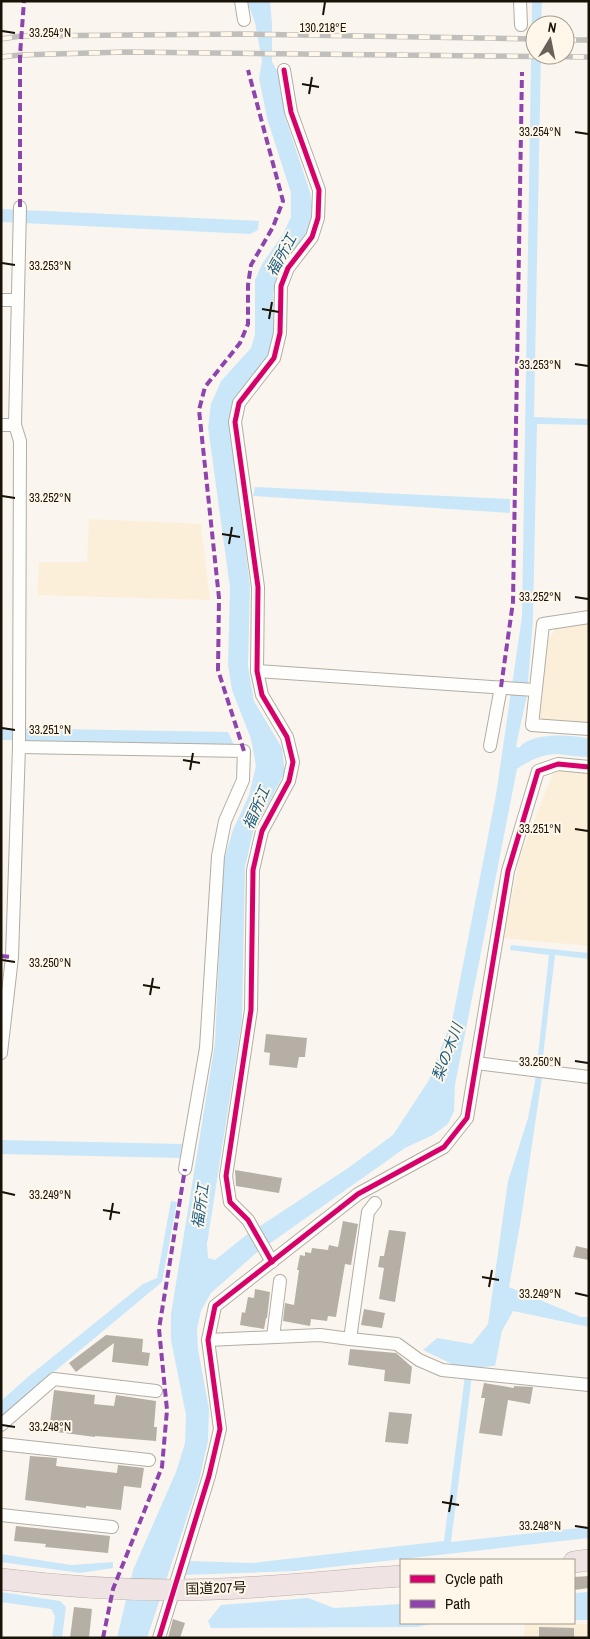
<svg xmlns="http://www.w3.org/2000/svg" width="590" height="1639" viewBox="0 0 590 1639" font-family="'Archivo Narrow','Noto Sans JP',sans-serif">
  <style>
    .built { fill: #fbefda }
    .water { fill: #cae7f9 }
    .building { fill: #b5afa5 }
    .lines { fill: none; stroke-linecap: round; stroke-linejoin: round }
    .minor-casing { stroke: #b2ada4; stroke-width: 14 }
    .trunk-casing { stroke: #bbaca8; stroke-width: 22 }
    .minor { stroke: #fefefd; stroke-width: 12 }
    .trunk { stroke: #efe4e3; stroke-width: 21 }
    .rail-casing { stroke: #c0bfbc; stroke-width: 5.5 }
    .rail { stroke: #fff7ea; stroke-width: 4; stroke-dasharray: 11; stroke-linecap: butt }
    .quiet { stroke: #8e44ad; stroke-width: 4; stroke-dasharray: 8 4; stroke-linecap: butt }
    .cycleway-casing { stroke: #fff7ea; stroke-width: 8 }
    .cycleway { stroke: #d6006c; stroke-width: 5 }
    .ticks { fill: none; stroke: #191207; stroke-width: 2 }
    .labels { text-anchor: middle; dominant-baseline: central; stroke-width: 4; stroke-linejoin: round; paint-order: stroke }
    .street-label { font-size: 14px; fill: #191207; stroke: #fff7ea }
    .water-label { font-size: 15px; font-style: italic; fill: #1a5d84; stroke: #fff7ea }
    .ticks-label { font-size: 12px; text-anchor: middle; fill: #191207; stroke: #fff7ea; stroke-width: 4; stroke-linejoin: round; paint-order: stroke }
  </style>
  <rect width="100%" height="100%" fill="#faf6ef"/>
  <!-- built -->
  <g class="built">
    <polygon points="89,519 201,524 210,600 37,595 39,562 87,562"/>
    <polygon points="589,621 589,734 538,733 548,640 557,627"/>
    <polygon points="554,770 589,773 589,946 503,938 520,857"/>
    <polygon points="525,1623 589,1624 589,1638 524,1638"/>
  </g>
  <!-- water -->
  <g class="water">
    <path d="M247 1H270L272 23V62L278 72 285 117 310 192 313 214 305 236 280 271 273 294 274 334 271 354 229 420 250 586 248 666 254 701 282 748 285 772 253 832 245 867 242 1020 207 1244 208 1258 215 1260 245 1236 348 1168 393 1135 429 1080 453 1016 496 795 522 616 532 1H542L541 25H535V55H541L534 417 589 419V425L537 424 533 620 527 695 516 746 519 748C530 732 572 734 589 739V757C578 757 568 755 557 754 543 754 528 761 517 769L455 1085 454 1111 448 1124 433 1135 405 1148 255 1254 211 1293 201 1311 197 1329 198 1349 209 1409 208 1441 199 1481 147 1638H117L133 1570 176 1472 185 1443 186 1415 171 1340V1314L215 1043 223 863 233 830 249 795 256 766 251 739 232 690 228 665 230 588 208 427 211 404 221 381 251 348 255 334V280L262 264 283 234 291 217V193L267 118 259 78 262 61 255 23Z"/>
    <polygon points="1,209 259,221 258,230 250,234 1,222"/>
    <polygon points="255,487 510,499 510,513 253,496"/>
    <polygon points="1,728 228,732 234,745 1,740"/>
    <polygon points="511,945 589,953 589,959 555,955 542,1065 537,1064 549,955 510,950"/>
    <polygon points="536,1076 542,1077 521,1219 509,1287 581,1317 589,1317 589,1327 513,1311 502,1331 495,1366 473,1368 451,1542 589,1527 589,1538 296,1571 185,1575 189,1561 252,1563 444,1541 466,1367 456,1366 423,1350 437,1338 472,1344 488,1324 508,1181 528,1118"/>
    <polygon points="1,1140 182,1144 181,1158 1,1154"/>
    <polygon points="171,1201 177,1202 162,1282 1,1416 1,1401 29,1376 143,1284 157,1278"/>
    <polygon points="1,1554 71,1565 113,1562 113,1568 80,1573 1,1562"/>
    <polygon points="1,1592 60,1601 66,1607 62,1638 52,1638 55,1616 51,1609 1,1602"/>
    <polygon points="589,1592 589,1620 574,1620 574,1593"/>
    <polygon points="308,1598 334,1608 401,1604 401,1623 435,1623 417,1627 211,1628 208,1621 221,1605"/>
  </g>
  <!-- building -->
  <g class="building">
    <polygon points="266,1034 307,1038 305,1057 299,1057 297,1068 269,1065 270,1053 264,1052"/>
    <polygon points="235,1170 282,1178 279,1193 236,1186"/>
    <polygon points="343,1221 358,1224 351,1265 345,1264 336,1317 328,1316 327,1321 311,1319 310,1326 283,1321 285,1303 294,1305 299,1270 297,1270 300,1255 305,1256 305,1252 311,1253 312,1248 328,1250 329,1245 338,1247"/>
    <polygon points="389,1230 406,1232 395,1302 379,1299 384,1268 378,1267 380,1256 384,1256"/>
    <polygon points="576,1246 589,1249 589,1260 573,1257"/>
    <polygon points="255,1289 270,1292 267,1318 266,1318 264,1329 240,1325 242,1312 245,1313 248,1297 254,1298"/>
    <polygon points="364,1309 385,1313 382,1328 361,1325"/>
    <polygon points="106,1335 143,1339 142,1352 150,1353 148,1366 112,1362 114,1343 76,1372 69,1363"/>
    <polygon points="350,1349 396,1353 412,1367 410,1384 384,1381 385,1370 348,1365"/>
    <polygon points="484,1383 514,1388 514,1386 533,1387 530,1404 508,1400 502,1436 479,1433 485,1398 481,1398"/>
    <polygon points="54,1390 95,1395 94,1404 114,1406 116,1395 156,1401 154,1427 157,1427 156,1441 95,1436 95,1437 49,1431"/>
    <polygon points="389,1412 412,1414 408,1444 385,1442"/>
    <polygon points="30,1456 57,1458 56,1466 117,1473 118,1465 144,1468 141,1488 124,1486 121,1510 86,1506 86,1508 25,1500"/>
    <polygon points="16,1526 110,1536 108,1553 45,1547 46,1544 14,1541"/>
    <polygon points="589,1576 589,1588 574,1590 574,1577"/>
    <polygon points="74,1607 92,1609 89,1638 70,1638"/>
    <polygon points="173,1619 185,1623 180,1638 168,1638"/>
    <polygon points="539,1627 574,1628 574,1638 539,1638"/>
  </g>
  <g class="lines">
    <!-- minor casing -->
    <g class="minor-casing">
      <g id="minor">
        <polyline points="241,1 244,20"/>
        <polyline points="520,1 521,25"/>
        <polyline points="1,300 17,300"/>
        <polyline points="1,425 15,425"/>
        <polyline points="589,617 543,624 532,725 589,729"/>
        <polyline points="257,671 535,690"/>
        <polyline points="490,746 501,687"/>
        <polyline points="19,747 244,751 243,780 225,821 218,856 206,1048 185,1169"/>
        <polyline points="1,1053 12,957 19,747 20,441 15,425 20,207"/>
        <polyline points="476,1063 589,1077"/>
        <polyline points="272,1262 248,1220 230,1202 226,1176 251,1010 253,870 262,831 289,781 293,762 287,737 262,695 257,671 258,587 235,422 239,403 274,358 280,333 281,286 288,268 312,237 318,218 319,190 291,112 284,70"/>
        <polyline points="273,1337 280,1281"/>
        <polyline points="350,1339 368,1212 375,1203"/>
        <polyline points="208,1340 320,1335 350,1339 397,1344 419,1360 442,1370 589,1385"/>
        <polyline points="1,1425 54,1379 156,1391"/>
        <polyline points="1,1444 149,1460"/>
        <polyline points="1,1515 112,1527"/>
        <polyline points="159,1638 209,1476 220,1429 208,1340 215,1306 358,1194 444,1147 467,1118 508,871 538,771 558,764 589,767"/>
      </g>
    </g>
    <!-- trunk casing -->
    <g class="trunk-casing">
      <g id="trunk">
        <polyline points="574,1562 589,1560"/>
        <path d="M1 1579C58 1586 115 1590 173 1590 249 1590 325 1581 401 1576"/>
      </g>
    </g>
    <!-- minor -->
    <use href="#minor" class="minor"/>
    <!-- trunk -->
    <use href="#trunk" class="trunk"/>
    <!-- rail casing -->
    <g class="rail-casing">
      <g id="rail">
        <polyline points="1,39 21,36 241,34 535,39"/>
        <polyline points="565,40 589,40"/>
        <polyline points="1,57 20,55 125,52 589,57"/>
      </g>
    </g>
    <!-- rail -->
    <use href="#rail" class="rail"/>
    <!-- quiet -->
    <g class="quiet">
      <polyline points="20,207 20,55 24,1"/>
      <polyline points="501,687 513,602 522,72"/>
      <polyline points="244,751 218,670 219,598 199,410 205,387 240,343 248,324 248,285 251,265 273,227 283,201 248,70"/>
      <polyline points="1,956 12,957"/>
      <polyline points="103,1638 113,1589 162,1467 167,1410 159,1329 185,1169"/>
    </g>
    <!-- cycleway casing -->
    <g class="cycleway-casing">
      <g id="cycleway">
        <polyline points="272,1262 248,1220 230,1202 226,1176 251,1010 253,870 262,831 289,781 293,762 287,737 262,695 257,671 258,587 235,422 239,403 274,358 280,333 281,286 288,268 312,237 318,218 319,190 291,112 284,70"/>
        <polyline points="159,1638 209,1476 220,1429 208,1340 215,1306 358,1194 444,1147 467,1118 508,871 538,771 558,764 589,767"/>
      </g>
    </g>
    <!-- cycleway -->
    <use href="#cycleway" class="cycleway"/>
  </g>
  <!-- ticks -->
  <path class="ticks" d="M323 15 325 2M2 31 15 33M302 84 319 87M309 94 312 77M575 132 588 134M2 263 15 265M262 309 279 312M269 319 272 302M575 364 588 366M2 496 15 498M222 534 240 537M229 544 232 527M575 597 588 599M2 728 15 730M183 760 200 763M190 770 193 753M575 829 588 831M2 960 15 962M143 985 160 988M150 995 153 978M575 1061 588 1063M2 1192 15 1195M103 1210 120 1213M110 1220 113 1203M482 1277 499 1280M489 1287 492 1270M575 1293 588 1296M2 1425 15 1427M442 1502 459 1505M449 1512 452 1495M575 1526 588 1528"/>
  <g class="labels">
    <!-- street labels -->
    <g class="street-label">
      <text transform="translate(216 1588) rotate(-2)">国道207号</text>
    </g>
    <!-- water labels -->
    <g class="water-label">
      <text transform="translate(281 255) rotate(-61)">福所江</text>
      <text transform="translate(256 808) rotate(-67)">福所江</text>
      <text transform="translate(447 1052) rotate(-69)">梨の木川</text>
      <text transform="translate(200 1206) rotate(-82)">福所江</text>
    </g>
  </g>
  <g class="ticks-label">
    <text x="323" y="32">130.218°E</text>
    <text x="50" y="37">33.254°N</text>
    <text x="540" y="136">33.254°N</text>
    <text x="50" y="270">33.253°N</text>
    <text x="540" y="369">33.253°N</text>
    <text x="50" y="502">33.252°N</text>
    <text x="540" y="601">33.252°N</text>
    <text x="50" y="734">33.251°N</text>
    <text x="540" y="833">33.251°N</text>
    <text x="50" y="967">33.250°N</text>
    <text x="540" y="1066">33.250°N</text>
    <text x="50" y="1199">33.249°N</text>
    <text x="540" y="1298">33.249°N</text>
    <text x="50" y="1431">33.248°N</text>
    <text x="540" y="1530">33.248°N</text>
  </g>
  <!-- border -->
  <rect width="590" height="1639" fill="none" stroke="#191207" stroke-width="5"/>
  <!-- legend -->
  <rect x="400" y="1559" width="175" height="65" fill="#fff7ea" stroke="#a39b8f"/>
  <rect x="410" y="1575" width="25" height="8" fill="#d6006c" stroke="#a39b8f"/>
  <text x="445" y="1584" font-size="15" fill="#191207">Cycle path</text>
  <rect x="410" y="1600" width="25" height="8" fill="#8e44ad" stroke="#a39b8f"/>
  <text x="445" y="1609" font-size="15" fill="#191207">Path</text>
  <!-- north arrow -->
  <g transform="translate(550 40) rotate(10)"><circle r="24" fill="#fff7ea" stroke="#a39b8f"/>
  <path d="M0-4L9 19L0 12L-9 19Z" fill="#686258"/>
  <text y="-8" font-size="14" font-weight="bold" text-anchor="middle" fill="#191207">N</text>
  </g>
</svg>
